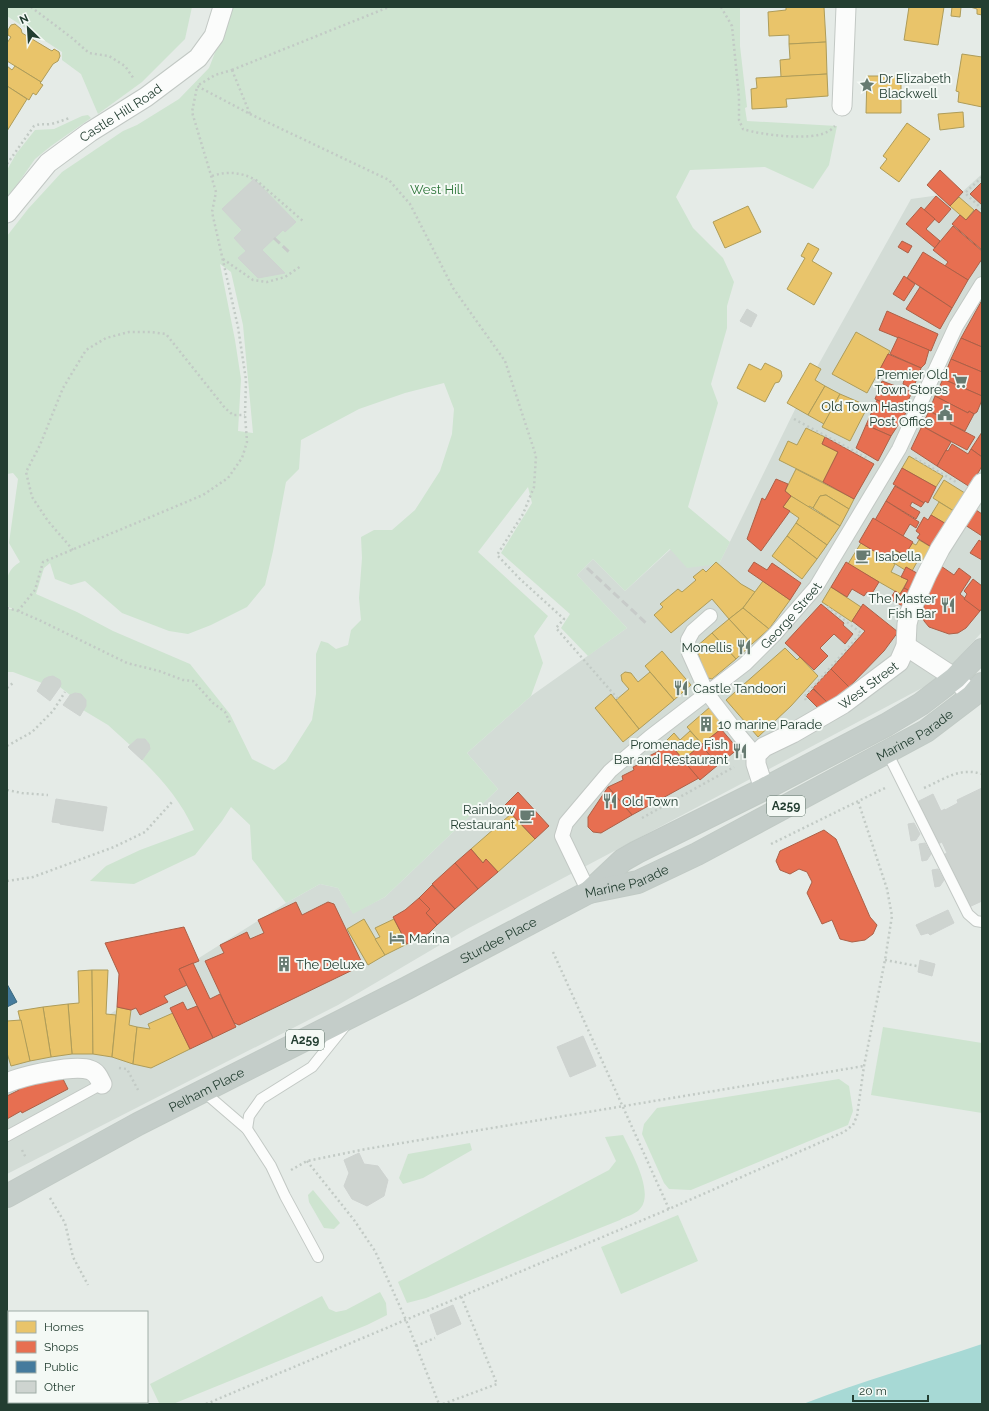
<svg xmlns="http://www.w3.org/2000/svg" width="989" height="1411" viewBox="0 0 989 1411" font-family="Raleway,sans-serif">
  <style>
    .built { fill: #d3dcd6 }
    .green { fill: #cee4d0; fill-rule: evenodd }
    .water { fill: #a7d9d5 }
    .homes { fill: #e9c46a; stroke: #ae9c59 }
    .shops { fill: #e76f51; stroke: #ac6047 }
    .public { fill: #457b9d; stroke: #3b697d }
    .building { fill: #ced4d0; stroke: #ced3d0 }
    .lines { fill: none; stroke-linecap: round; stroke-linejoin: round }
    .service-casing { stroke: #c2c8c4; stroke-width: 12 }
    .pedestrian-casing { stroke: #c2c8c4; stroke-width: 16 }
    .minor-casing { stroke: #c2c8c4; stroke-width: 21 }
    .trunk-casing { stroke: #c1cac5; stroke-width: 24 }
    .path { stroke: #c2cac5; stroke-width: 2.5; stroke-dasharray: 2 3; stroke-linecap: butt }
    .service { stroke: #fbfcfb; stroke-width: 10 }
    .pedestrian { stroke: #fbfcfb; stroke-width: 14 }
    .minor { stroke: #fbfcfb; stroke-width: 19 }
    .trunk { stroke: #c4cdc9; stroke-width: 22 }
    .rail { stroke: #c7cbc9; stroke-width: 3; stroke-dasharray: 8 4; stroke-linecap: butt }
    .labels { text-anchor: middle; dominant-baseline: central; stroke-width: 4; stroke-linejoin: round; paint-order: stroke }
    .shield { fill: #f4f9f5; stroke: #62766c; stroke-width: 1 }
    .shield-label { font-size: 12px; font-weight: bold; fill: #233e31 }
    .poi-label { font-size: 13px; fill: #233e31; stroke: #f4f9f5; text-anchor: start }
    .street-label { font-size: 13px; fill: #233e31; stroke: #f4f9f5 }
    .park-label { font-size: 13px; fill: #2d7539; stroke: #f4f9f5 }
  </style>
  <rect width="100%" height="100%" fill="#e5ebe7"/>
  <!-- built -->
  <polygon class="built" points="982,174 982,632 939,679 467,929 338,1005 7,1174 7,1033 91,1026 286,903 320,884 338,888 353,913 385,897 498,789 467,753 531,696 627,628 577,575 593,559 625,591 671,549 719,564 807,385 911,199 962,192"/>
  <!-- green -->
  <g class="green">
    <polygon points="7,7 192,7 185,39 142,82 98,114 81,74 62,60 62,52 7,16"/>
    <path d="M227 7H740V46L747 107 745 108 747 121 837 126 829 165 813 189 765 167 690 170 676 197 693 228 723 258 734 282 727 306V328L711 384 718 403 688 507 730 542 719 564 687 568 670 549 625 591 593 559 577 575 627 628 588 656 561 628 570 614 501 553 532 503 528 487 478 552 548 616 534 636 543 663 531 696 467 753 498 789 385 897 353 914 338 888 320 884 286 903 252 859 250 825 231 807 222 821 195 855 134 884 90 881 106 866 140 850 194 830C182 803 163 780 142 760L150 749 149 744 145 739H137L130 745 108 725 83 710 81 694 75 693 70 695 60 687 61 684 53 676 48 677 42 683 13 672H7V609H13L7 606C7 587 2 573 20 562L9 543 18 479 13 473 7 474V236L28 209 62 172 123 131 137 125 179 99 209 68 221 37ZM220 264 231 272 243 325 253 433 238 431 241 379 235 340ZM444 383 454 409 452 434 440 471 415 510 392 530H374L361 537 362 558 359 598 361 620 351 630 348 645 336 649 328 643 321 641 316 654V694L312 720 286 761 274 770 252 759 230 714 190 664 113 631 77 612 36 594 44 568 50 563 55 579 71 585 85 581 122 613 169 631 188 634 211 625 247 607 265 585 273 551 286 482 299 469 301 440 359 409 405 393Z"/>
    <polygon points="88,115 91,118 51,146 35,159 7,199 7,170 16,154 35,130 54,129 82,116"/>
    <polygon points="883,1027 982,1043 982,1113 871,1095"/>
    <polygon points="839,1079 849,1086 853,1111 848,1125 691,1190 669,1189 664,1183 642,1134 644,1124 657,1108"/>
    <path d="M623 1135C631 1152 656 1194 639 1210 635 1214 625 1217 620 1220L426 1298 407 1303 398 1282 609 1170 616 1161 605 1137Z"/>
    <polygon points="470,1143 472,1150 423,1178 403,1184 399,1178 408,1154"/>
    <polygon points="313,1190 340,1223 334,1229 324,1228 309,1202 308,1195"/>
    <polygon points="678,1215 698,1261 621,1294 601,1247"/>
    <polygon points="380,1292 386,1303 387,1315 367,1325 173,1404 159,1403 150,1384 322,1296 329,1309 336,1312 346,1310"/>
    <polygon points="76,1402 130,1402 130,1404 73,1404"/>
  </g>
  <!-- water -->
  <path class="water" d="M982 1344V1404H803C862 1381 922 1364 982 1344Z"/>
  <!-- homes -->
  <g class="homes">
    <polygon points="786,7 824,7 826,42 789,44 789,35 769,36 768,12 786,10"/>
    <polygon points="909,7 944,7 938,45 904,40"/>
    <polygon points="952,7 961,7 960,17 951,16"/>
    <polygon points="970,7 982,7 982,15 977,14 977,9"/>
    <polygon points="15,24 21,29 22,33 52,51 54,49 59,52 60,56 58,61 53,64 41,82 7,61 7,43 11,37 8,35 8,30 11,25"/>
    <polygon points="826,42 827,74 781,77 780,60 790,59 789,44"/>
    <polygon points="962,54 982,57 982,107 958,102 959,92 956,91"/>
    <polygon points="7,66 12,70 15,66 41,82 40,83 43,85 36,95 33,93 29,100 7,86"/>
    <polygon points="827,74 828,96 786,99 787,107 752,109 751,89 757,88 756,78"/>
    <polygon points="867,76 901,76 901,113 866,113"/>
    <polygon points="7,86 27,99 7,131"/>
    <polygon points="963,112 964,127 940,130 938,114"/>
    <polygon points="907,123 930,139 899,182 880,168 887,159 883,156"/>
    <polygon points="959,197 974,210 966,220 950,206"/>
    <polygon points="748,206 761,232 725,248 713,222"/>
    <polygon points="808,243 819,249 812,261 832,273 814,305 787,289 805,258 801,256"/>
    <polygon points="856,332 890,351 867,393 832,374"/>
    <polygon points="765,363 781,371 782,376 779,382 775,383 765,402 737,388 749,364 761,370"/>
    <polygon points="810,363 821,369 815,380 825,386 808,415 787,403"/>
    <polygon points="825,386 840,394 824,424 808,415"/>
    <polygon points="840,394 868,406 850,441 822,427"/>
    <polygon points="806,428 825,437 822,444 838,452 823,482 779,460 788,441 797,445"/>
    <polygon points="909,456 943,476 936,487 902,468"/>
    <polygon points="796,469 854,499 849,509 826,495 820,496 813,508 809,506 808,507 791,496 785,491"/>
    <polygon points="944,480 968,495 957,513 933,498"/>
    <polygon points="826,495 849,509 840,526 813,508 820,496"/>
    <polygon points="791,496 840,526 827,545 796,523 799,518 783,507"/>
    <polygon points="939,502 957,513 949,526 931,515"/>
    <polygon points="796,523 827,545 817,559 787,536"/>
    <polygon points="787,536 817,559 802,579 772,556"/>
    <polygon points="919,540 931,547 922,562 906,552 912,543 916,545"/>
    <polygon points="861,543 895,564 891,572 908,580 900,594 848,564"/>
    <polygon points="895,550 917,562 912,571 906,567 905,570 889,560"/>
    <polygon points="716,562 741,584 755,592 743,608 729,619 712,599 671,633 654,615 663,607 660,604 678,589 682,592 696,580 693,577 703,569 706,572"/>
    <polygon points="763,581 790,600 769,629 743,608"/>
    <polygon points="831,587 861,607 852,622 822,602"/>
    <polygon points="743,608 769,629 752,644 729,619"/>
    <polygon points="729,619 752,644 736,659 712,633"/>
    <polygon points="712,633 736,659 712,679 708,678 705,675 696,647"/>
    <polygon points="785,648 797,660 800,657 818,676 791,706 758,737 726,700"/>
    <polygon points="662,651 691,685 674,700 645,666"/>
    <polygon points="625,672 631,673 638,682 650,672 674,700 639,729 616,700 629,689 622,681 621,675"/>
    <polygon points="611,694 639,729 623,742 595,708"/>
    <polygon points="710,707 723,722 723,726 721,729 702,744 687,727"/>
    <polygon points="690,731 702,744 683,760 667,740 674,733 680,740"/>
    <polygon points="511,814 535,839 498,872 486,859 483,863 471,849"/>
    <polygon points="364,919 385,955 368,965 347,929"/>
    <polygon points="394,919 407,944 385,955 375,939 380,937 375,928"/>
    <polygon points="92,970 93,1054 72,1054 68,1004 79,1003 78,971"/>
    <polygon points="92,970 108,970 106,1014 116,1015 112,1057 93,1054"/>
    <polygon points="68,1004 72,1054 51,1057 43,1007"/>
    <polygon points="43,1007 51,1057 30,1061 18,1011"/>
    <polygon points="117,1007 131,1010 129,1025 137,1027 133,1064 112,1057"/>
    <polygon points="173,1013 190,1049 151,1068 133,1064 137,1027 150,1029 148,1024"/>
    <polygon points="21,1020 30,1061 11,1066 7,1053 7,1021"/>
  </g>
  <!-- shops -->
  <g class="shops">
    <polygon points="940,170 963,192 950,206 927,185"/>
    <polygon points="982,182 982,205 970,194"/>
    <polygon points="936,196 951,209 939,223 924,210"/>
    <polygon points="921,207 935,219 926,229 940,241 935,248 906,224"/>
    <polygon points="976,209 982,214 982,250 952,224 960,215 966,220"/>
    <polygon points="953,226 982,251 982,259 968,280 945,266 948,262 933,250"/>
    <polygon points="902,241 912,246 908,253 898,247"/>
    <polygon points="923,252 968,280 952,308 907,278"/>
    <polygon points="904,276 915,284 904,301 893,294"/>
    <polygon points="920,287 952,308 940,329 906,309"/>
    <polygon points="982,300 982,347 961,338"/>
    <polygon points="887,311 938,334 931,351 879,330"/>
    <polygon points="898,337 929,350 925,364 921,368 890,354"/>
    <polygon points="961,338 982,347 982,372 951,359"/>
    <polygon points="888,354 921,368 913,389 903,384 904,380 880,369"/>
    <polygon points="951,359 982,372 982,396 943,379"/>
    <polygon points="943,379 982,396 982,400 977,412 974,414 969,411 968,413 935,396"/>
    <polygon points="882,381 912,392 903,412 875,399"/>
    <polygon points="935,396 968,413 969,411 974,414 965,431 950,424 951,422 929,411"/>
    <polygon points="877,400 906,413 891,436 866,425"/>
    <polygon points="929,411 951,422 950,424 975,437 967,450 922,426"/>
    <polygon points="866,425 891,436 878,461 856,448"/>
    <polygon points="922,426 951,442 937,466 911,449"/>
    <polygon points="982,432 982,457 971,449"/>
    <polygon points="825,437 874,464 854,499 823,482 838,452 822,444"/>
    <polygon points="952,444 968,454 971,449 982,457 982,466 970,487 937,466 946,450 948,451"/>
    <polygon points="902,468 936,487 928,503 925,501 924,503 893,484"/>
    <polygon points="776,479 788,484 785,491 791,496 783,507 790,511 761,551 747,539 762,498 765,500"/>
    <polygon points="895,486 924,503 921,507 912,502 910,506 920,512 916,519 886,501"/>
    <polygon points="886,501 919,522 916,528 910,524 903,536 875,520"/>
    <polygon points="976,510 982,514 982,536 965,525"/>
    <polygon points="931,515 948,525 933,548 917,538 920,534 916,531 924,517 928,520"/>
    <polygon points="873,518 913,542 905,555 895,550 889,560 859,542"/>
    <polygon points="979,540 982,542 982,560 970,553"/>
    <polygon points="754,562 767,570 772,563 801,583 790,600 748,571"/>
    <polygon points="846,562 879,582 871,595 867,592 864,596 852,589 847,597 831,587"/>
    <polygon points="938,564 954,575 959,568 971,577 960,594 980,611 966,628 958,633 949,634 929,627 924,621 922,614 933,572"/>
    <polygon points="906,567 924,577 916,594 904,588 908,580 901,577"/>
    <polygon points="973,579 982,586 982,608 980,611 964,599 967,594 964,591"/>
    <polygon points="904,588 916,594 908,609 890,599 895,591 900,594"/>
    <polygon points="821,604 844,623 843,625 853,634 845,644 834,634 820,648 828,656 814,670 785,643"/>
    <polygon points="863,604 898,632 884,651 849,687 831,669 865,631 852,621"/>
    <polygon points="831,669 849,687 831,706 813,688"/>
    <polygon points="813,689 827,702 818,708 806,696"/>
    <polygon points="721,729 738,749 718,765 701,745"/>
    <polygon points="669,743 699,778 632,815 608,787 623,780 622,776 634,770 633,767 650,759 649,756 659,751 658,748"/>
    <polygon points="701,745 718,765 700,780 683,760"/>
    <polygon points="608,787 632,815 601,833 593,832 588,827 588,817"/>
    <polygon points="518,792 549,826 535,839 504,806"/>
    <polygon points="824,830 836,839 870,917 877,925 873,934 865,940 852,942 840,939 832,920 822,924 807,893 812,882 807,872 799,869 790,874 780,870 776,861 780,851"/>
    <polygon points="471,849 483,863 486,859 498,872 478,889 455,863"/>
    <polygon points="455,863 478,889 455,909 432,884"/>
    <polygon points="432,885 455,909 437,925 426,913 430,909 419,898"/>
    <polygon points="419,898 430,909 426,913 437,925 429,933 407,944 393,917 405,910"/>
    <polygon points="296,902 302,915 328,902 334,904 363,965 239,1025 234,1023 205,961 224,953 220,945 247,932 250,939 264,933 258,920"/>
    <polygon points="184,927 199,961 179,969 187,985 164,996 168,1002 140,1015 136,1008 131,1010 117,1007 119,974 105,943"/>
    <polygon points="193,963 210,999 220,994 236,1027 213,1038 179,969"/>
    <polygon points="183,1002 187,1010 197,1006 213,1038 190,1049 170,1008"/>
    <polygon points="62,1077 68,1089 22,1113 21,1111 7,1119 7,1096 19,1090 18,1087"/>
  </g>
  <!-- public -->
  <polygon class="public" points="7,984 17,1002 7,1007"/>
  <!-- building -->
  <g class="building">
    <polygon points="254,179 296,222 285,232 283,230 262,250 285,273 258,278 238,258 246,251 234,238 242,230 222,209"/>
    <polygon points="747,309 757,315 751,327 740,321"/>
    <polygon points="53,676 60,680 61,684 60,687 50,701 37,691 44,679 48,677"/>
    <polygon points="75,693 81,694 86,700 86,706 80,716 63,705 70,695"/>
    <polygon points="137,739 145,739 149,744 150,749 142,760 128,747"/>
    <polygon points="982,788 982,901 969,907 943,855 947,853 942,842 938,844 917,802 933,794 941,811 945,809 945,810 958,803 957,800"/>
    <polygon points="56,799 107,807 103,831 60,824 60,823 52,822"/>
    <polygon points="914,823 920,834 916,840 911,841 908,824"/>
    <polygon points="925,843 931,854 927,860 922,861 919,844"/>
    <polygon points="938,869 944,880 940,886 935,887 932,870"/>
    <polygon points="948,910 954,923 930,935 928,933 921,935 916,925"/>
    <polygon points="920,960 935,964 932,976 918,972"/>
    <polygon points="583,1036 596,1066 570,1077 557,1047"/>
    <polygon points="359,1153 364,1164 378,1166 388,1180 384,1196 367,1206 352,1199 344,1186 349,1173 344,1160"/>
    <polygon points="453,1305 461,1324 437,1335 430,1315"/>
  </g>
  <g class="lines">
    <!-- service casing -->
    <g class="service-casing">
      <g id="service">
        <polyline points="887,752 968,914 976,921 982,922"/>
        <polyline points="204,1092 247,1129 271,1166 285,1196 318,1257"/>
        <polyline points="247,1129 249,1116 261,1099 312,1067 345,1026"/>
        <polyline points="7,1136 102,1084"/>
      </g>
    </g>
    <!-- pedestrian casing -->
    <g class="pedestrian-casing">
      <g id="pedestrian">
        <polyline points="710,616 693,631 688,640 689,653 707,693 740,736 756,755"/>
        <path id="s1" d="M589 892 562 836 566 823 610 771 650 737 745 664 775 634 816 587 899 449 956 326 982 284"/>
      </g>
    </g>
    <!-- minor casing -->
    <g class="minor-casing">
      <g id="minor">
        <polyline points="842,106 846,7"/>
        <path id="s2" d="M7 213 48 163 90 132 146 97 198 58 214 36 223 7"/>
        <polyline points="906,646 955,678 972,696"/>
        <path id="s3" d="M764 789 756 764V755L764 747 793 733 843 704 899 662 906 646 907 624 910 612 927 574 940 549 982 483"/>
        <path d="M7 1083C22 1076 75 1064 90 1070 97 1072 99 1078 102 1084"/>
      </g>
    </g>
    <!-- trunk casing -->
    <g class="trunk-casing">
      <g id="trunk">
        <polyline points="589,892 623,860 637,852 764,789 886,725 921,704 955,678 982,650"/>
        <path id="s4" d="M7 1196 138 1124 407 988 589 892 638 882 697 854 926 731 972 696 982 684"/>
      </g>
    </g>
    <!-- path -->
    <g class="path">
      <polyline points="31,7 72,38 89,53 109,56 125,66 134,79"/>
      <path d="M721 7 732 26 739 97V120L743 129C760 135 812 141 827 132 830 131 833 128 835 126"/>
      <polyline points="232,70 389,7"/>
      <polygon points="232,70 250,114 197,86 215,75"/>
      <polyline points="250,114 389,180 410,204 453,288 505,361 536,456 534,487 523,514 497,555 520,579 564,619 556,628 618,699"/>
      <path d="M7 164 34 126C40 123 44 125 50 124 57 123 63 120 70 118"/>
      <path d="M212 176C227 171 241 172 256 180L303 221"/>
      <polyline points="982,177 965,193 982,209"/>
      <polyline points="223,259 253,280 267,282 285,277 301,266"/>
      <polyline points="794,419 869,459"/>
      <polyline points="915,458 956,482"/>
      <polyline points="73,550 48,521 32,497 26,472 40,445 63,388 86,350 106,338 129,332 150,332 166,334 225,408 233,415 245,415"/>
      <polyline points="7,608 18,611 39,620 127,663 159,671 183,680 193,681 213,703 225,712 231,725"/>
      <polyline points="18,611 35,590 43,562 203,495 228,478 242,458 247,442 245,415 246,380 238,327 212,212 216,192 192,112 197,87"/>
      <polyline points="7,688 13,683"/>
      <polyline points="806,700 804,697 861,633 825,605"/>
      <polyline points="7,746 32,732 53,711 65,692"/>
      <path d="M924 788C945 779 959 767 982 774"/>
      <polyline points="7,790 22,793 48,795"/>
      <polyline points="642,818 734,767"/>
      <polyline points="771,844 885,788"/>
      <polyline points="7,881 33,877 114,847 145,832 172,802"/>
      <polyline points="553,952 669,1209"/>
      <polyline points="885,960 917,966"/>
      <polyline points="119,1068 127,1069 138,1090"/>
      <polyline points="22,1150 26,1158"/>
      <polyline points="307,1161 354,1220 375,1251 406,1320 439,1404"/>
      <polyline points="291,1170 307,1161 366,1149 864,1066"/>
      <polyline points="50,1198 65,1223 73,1257 88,1285"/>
      <polyline points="416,1346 435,1338"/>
      <polyline points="147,1400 149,1404"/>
      <polyline points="206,1404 669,1209 844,1132 853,1125 857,1116 864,1066 885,960 892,916 887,889 858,801"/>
      <polyline points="443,1404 497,1384 461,1296"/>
    </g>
    <!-- service -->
    <use href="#service" class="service"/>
    <!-- pedestrian -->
    <use href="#pedestrian" class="pedestrian"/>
    <!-- minor -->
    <use href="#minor" class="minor"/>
    <!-- trunk -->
    <use href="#trunk" class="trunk"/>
    <!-- rail -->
    <g class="rail">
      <polyline points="274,238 289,252"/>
      <polyline points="587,568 647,624"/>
    </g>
  </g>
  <!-- icons -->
  <defs>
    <g id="sight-bare" transform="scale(1.2)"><path d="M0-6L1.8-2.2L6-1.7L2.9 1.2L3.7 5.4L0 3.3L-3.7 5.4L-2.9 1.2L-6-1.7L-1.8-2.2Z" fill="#677b71" stroke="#f4f9f5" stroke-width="2.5" paint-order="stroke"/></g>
    <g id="supermarket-bare" transform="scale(1.2)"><path d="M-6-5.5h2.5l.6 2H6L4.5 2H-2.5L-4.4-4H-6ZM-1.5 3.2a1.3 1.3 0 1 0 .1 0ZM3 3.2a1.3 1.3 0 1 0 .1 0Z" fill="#677b71" stroke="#f4f9f5" stroke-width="2.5" paint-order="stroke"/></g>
    <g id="civic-bare" transform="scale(1.2)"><path d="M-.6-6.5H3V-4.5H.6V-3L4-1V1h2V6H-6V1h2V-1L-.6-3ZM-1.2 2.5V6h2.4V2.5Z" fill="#677b71" stroke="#f4f9f5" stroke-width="2.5" paint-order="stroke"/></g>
    <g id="cafe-bare" transform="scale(1.2)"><path d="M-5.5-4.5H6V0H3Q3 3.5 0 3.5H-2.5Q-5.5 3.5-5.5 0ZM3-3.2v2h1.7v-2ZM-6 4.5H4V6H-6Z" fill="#677b71" stroke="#f4f9f5" stroke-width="2.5" paint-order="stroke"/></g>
    <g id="restaurant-bare" transform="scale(1.2)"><path d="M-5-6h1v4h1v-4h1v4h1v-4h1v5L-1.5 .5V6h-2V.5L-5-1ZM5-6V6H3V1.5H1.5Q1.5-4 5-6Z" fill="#677b71" stroke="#f4f9f5" stroke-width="2.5" paint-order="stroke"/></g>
    <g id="building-bare" transform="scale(1.2)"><path d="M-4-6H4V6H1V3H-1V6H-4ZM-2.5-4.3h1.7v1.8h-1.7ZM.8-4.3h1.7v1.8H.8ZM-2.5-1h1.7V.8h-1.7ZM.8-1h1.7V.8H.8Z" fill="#677b71" stroke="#f4f9f5" stroke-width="2.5" paint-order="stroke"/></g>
    <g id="hotel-bare" transform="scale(1.2)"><path d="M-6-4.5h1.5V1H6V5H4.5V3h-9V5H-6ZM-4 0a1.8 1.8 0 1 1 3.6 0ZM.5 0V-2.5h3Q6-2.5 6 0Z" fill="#677b71" stroke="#f4f9f5" stroke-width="2.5" paint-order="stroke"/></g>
  </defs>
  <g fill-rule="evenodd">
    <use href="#sight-bare" x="867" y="85"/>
    <use href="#supermarket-bare" x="960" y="381"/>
    <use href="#civic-bare" x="945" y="413"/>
    <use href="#cafe-bare" x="863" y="556"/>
    <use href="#restaurant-bare" x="948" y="605"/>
    <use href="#restaurant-bare" x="744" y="647"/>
    <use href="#restaurant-bare" x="681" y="688"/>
    <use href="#building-bare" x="706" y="724"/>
    <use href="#restaurant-bare" x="740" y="751"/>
    <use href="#restaurant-bare" x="610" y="801"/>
    <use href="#cafe-bare" x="527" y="816"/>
    <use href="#hotel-bare" x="397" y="938"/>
    <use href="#building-bare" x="284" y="964"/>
  </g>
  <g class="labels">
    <!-- shield labels -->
    <g class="shield">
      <rect x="767" y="796" width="38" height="20" rx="3"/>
      <rect x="286" y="1030" width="38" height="20" rx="3"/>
    </g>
    <g class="shield-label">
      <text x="786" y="806">A259</text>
      <text x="305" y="1040">A259</text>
    </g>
    <!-- poi labels -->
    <g class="poi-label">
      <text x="879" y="78">Dr Elizabeth<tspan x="879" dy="15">Blackwell</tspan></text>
      <text x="948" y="374" text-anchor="end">Premier Old<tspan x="948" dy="15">Town Stores</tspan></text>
      <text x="933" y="406" text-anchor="end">Old Town Hastings<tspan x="933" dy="15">Post Office</tspan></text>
      <text x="875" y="556">Isabella</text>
      <text x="936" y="598" text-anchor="end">The Master<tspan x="936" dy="15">Fish Bar</tspan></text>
      <text x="732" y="647" text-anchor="end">Monellis</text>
      <text x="693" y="688">Castle Tandoori</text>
      <text x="718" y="724">10 marine Parade</text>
      <text x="728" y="744" text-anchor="end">Promenade Fish<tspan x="728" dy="15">Bar and Restaurant</tspan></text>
      <text x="622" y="801">Old Town</text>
      <text x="515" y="809" text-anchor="end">Rainbow<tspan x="515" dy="15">Restaurant</tspan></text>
      <text x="409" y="938">Marina</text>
      <text x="296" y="964">The Deluxe</text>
    </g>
    <!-- street labels -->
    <g class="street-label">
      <text stroke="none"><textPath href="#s2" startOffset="153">Castle Hill Road</textPath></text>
      <text stroke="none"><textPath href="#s1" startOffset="383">George Street</textPath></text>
      <text stroke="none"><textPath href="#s3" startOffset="168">West Street</textPath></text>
      <text stroke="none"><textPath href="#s4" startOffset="1020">Marine Parade</textPath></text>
      <text stroke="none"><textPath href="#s4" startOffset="696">Marine Parade</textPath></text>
      <text stroke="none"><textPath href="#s4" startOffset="554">Sturdee Place</textPath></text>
      <text stroke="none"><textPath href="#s4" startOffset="226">Pelham Place</textPath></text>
    </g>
    <!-- park labels -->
    <g class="park-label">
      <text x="437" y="189">West Hill</text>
    </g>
  </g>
  <!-- border -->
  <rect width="989" height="1411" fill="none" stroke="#233e31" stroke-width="16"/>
  <!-- legend -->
  <rect x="8" y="1311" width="140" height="92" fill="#f4f9f5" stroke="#a0aea7"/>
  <rect x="16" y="1321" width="20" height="12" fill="#e9c46a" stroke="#a0aea7"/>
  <text x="44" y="1331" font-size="12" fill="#233e31">Homes</text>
  <rect x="16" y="1341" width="20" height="12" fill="#e76f51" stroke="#a0aea7"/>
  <text x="44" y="1351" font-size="12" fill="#233e31">Shops</text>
  <rect x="16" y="1361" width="20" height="12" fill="#457b9d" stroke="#a0aea7"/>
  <text x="44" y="1371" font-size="12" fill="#233e31">Public</text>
  <rect x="16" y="1381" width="20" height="12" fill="#ced4d0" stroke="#a0aea7"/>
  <text x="44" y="1391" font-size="12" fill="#233e31">Other</text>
  <!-- north arrow -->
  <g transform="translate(28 28) rotate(335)" stroke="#f4f9f5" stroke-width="3" paint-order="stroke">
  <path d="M0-3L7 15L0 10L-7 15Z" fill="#233e31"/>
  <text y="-6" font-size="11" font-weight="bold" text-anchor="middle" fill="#233e31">N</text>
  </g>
  <!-- scale -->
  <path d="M853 1395v6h75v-6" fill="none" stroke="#233e31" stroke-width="2"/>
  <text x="859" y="1395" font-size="12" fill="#233e31" stroke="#f4f9f5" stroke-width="3" paint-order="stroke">20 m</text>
</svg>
